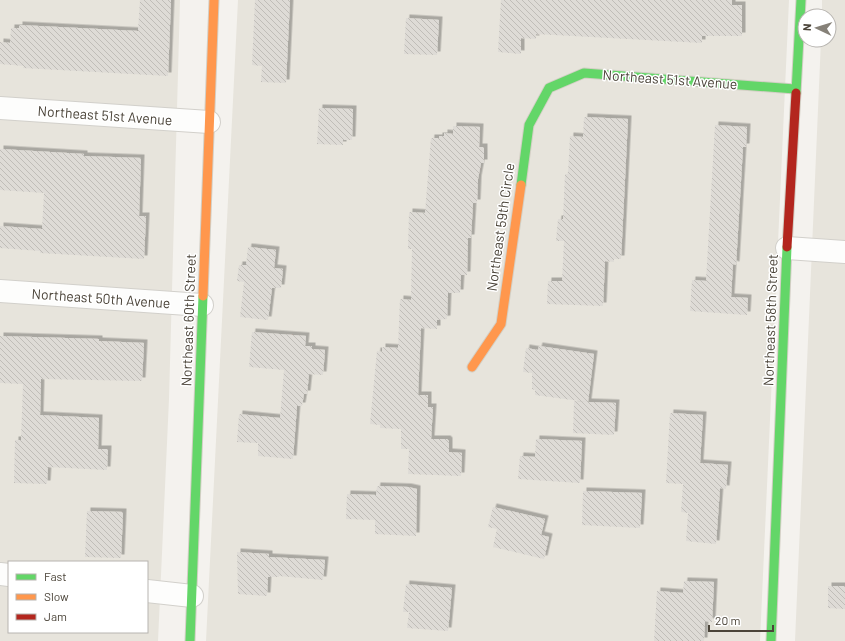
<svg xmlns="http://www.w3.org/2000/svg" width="845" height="641" viewBox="0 0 845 641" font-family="Barlow,sans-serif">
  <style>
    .residential { fill: #e7e4dc; fill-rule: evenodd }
    .building { fill: url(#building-back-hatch); filter: url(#shadow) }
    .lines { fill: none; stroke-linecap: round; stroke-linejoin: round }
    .street-casing { stroke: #d2d0cb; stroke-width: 24 }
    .fast-casing { stroke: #d3cfc5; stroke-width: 11 }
    .slow-casing { stroke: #d3cfc5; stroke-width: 11 }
    .jam-casing { stroke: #d3cfc5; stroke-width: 11 }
    .street { stroke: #fdfdfc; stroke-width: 22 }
    .fast { stroke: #63d668; stroke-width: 9 }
    .slow { stroke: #ff974d; stroke-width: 9 }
    .jam { stroke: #b3261e; stroke-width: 9 }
    .labels { text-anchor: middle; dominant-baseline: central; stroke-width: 3; stroke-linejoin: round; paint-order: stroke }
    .street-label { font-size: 14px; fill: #4b4439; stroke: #fff }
  </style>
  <defs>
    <pattern id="building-back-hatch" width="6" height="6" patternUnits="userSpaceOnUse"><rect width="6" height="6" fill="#dedbd6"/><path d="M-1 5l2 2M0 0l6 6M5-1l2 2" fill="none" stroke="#c0bdb8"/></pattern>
    <filter id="shadow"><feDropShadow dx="3.5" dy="-3.5" stdDeviation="0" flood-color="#0004"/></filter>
  </defs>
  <rect width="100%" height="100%" fill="#f4f2ee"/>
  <!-- residential -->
  <g class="residential">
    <path d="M0 0H180L169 399 158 641H0ZM9 562H147V632H9Z"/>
    <polygon points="238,0 789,0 760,641 206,641"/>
    <polygon points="822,0 845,0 845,641 795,641 821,40 829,40 829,16 822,16"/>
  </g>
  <!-- building -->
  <g class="building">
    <polygon points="140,0 171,0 168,76 23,68 24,66 0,64 0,42 10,43 11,28 19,28 19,25 138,31"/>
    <polygon points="255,0 290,0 286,83 261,82 262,66 252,65"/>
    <polygon points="501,0 732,0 732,5 742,5 742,36 702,36 702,43 536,34 536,39 521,38 521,54 498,52"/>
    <polygon points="406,18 439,20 437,55 404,54"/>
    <polygon points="319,108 353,109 352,140 343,140 343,145 317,144"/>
    <polygon points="584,117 628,119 621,259 614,259 614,262 605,261 603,306 547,304 548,281 562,281 564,241 556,241 558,219 563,219 565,174 568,174 570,136 583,137"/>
    <polygon points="715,125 747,127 746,147 743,147 736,265 733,264 731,297 748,298 747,315 690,311 692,280 706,281"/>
    <polygon points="453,126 480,127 479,147 484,147 484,163 481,163 478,179 477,203 473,203 471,238 468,238 467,275 461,275 460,293 448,293 447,319 437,320 437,329 421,328 418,395 428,395 428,407 433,407 431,439 447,439 449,441 449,452 462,453 461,476 408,474 409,449 401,449 401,429 380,428 380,425 370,424 377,351 382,352 382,347 398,348 400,299 411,300 412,249 408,249 409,212 425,213 431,138 439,138 439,136 444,136 444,133 453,134"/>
    <polygon points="0,149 84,154 84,156 141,158 139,216 146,216 144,259 40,253 40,251 0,248 0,226 42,229 44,193 0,190"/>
    <polygon points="248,247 276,250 274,268 283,269 281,288 272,288 268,320 240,317 244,282 237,281 239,265 246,265"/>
    <polygon points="252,332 306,336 305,346 312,346 312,349 325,350 323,375 309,374 307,394 304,394 302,406 297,406 293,459 258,456 258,443 237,442 239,414 280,418 284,370 249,367"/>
    <polygon points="0,336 99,339 99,341 144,343 142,381 41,379 40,415 99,418 98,449 108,449 107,470 48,467 47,484 14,483 15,440 21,440 23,384 0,383"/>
    <polygon points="539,346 594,354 588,402 616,403 614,435 573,433 574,401 587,402 535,395 535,390 532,389 532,373 523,372 526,348 538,350"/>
    <polygon points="670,413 703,415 700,463 728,465 726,489 720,488 716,544 686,541 688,513 681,512 683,484 666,483"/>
    <polygon points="536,439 582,441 580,483 518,479 520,456 535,457"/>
    <polygon points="377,486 408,487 417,489 416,536 375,534 375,520 346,519 347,494 376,495"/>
    <polygon points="583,491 642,493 640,528 582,525"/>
    <polygon points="493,507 545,519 541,535 549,537 544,559 493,547 497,529 488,527"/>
    <polygon points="87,511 123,512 121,558 85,557"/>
    <polygon points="237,552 269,554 269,557 325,560 323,580 279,576 279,577 268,577 267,596 238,594"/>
    <polygon points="684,581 714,582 712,622 705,621 704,641 654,641 657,591 683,593"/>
    <polygon points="406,584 452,588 448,631 407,628 409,612 403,612"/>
    <polygon points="828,586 845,586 845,609 828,608"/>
  </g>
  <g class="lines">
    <!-- street casing -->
    <g class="street-casing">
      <g id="street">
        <polyline points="0,108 209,122"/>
        <polyline points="787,248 845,252"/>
        <polyline points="0,291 202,305"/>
        <polyline points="0,574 9,575"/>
        <polyline points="147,591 192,596"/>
      </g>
    </g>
    <!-- fast casing -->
    <g class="fast-casing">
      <g id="fast">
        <polyline points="796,93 801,0"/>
        <polyline points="521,185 529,125 549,88 584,73 795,89"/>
        <polyline points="190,641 203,296"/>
        <polyline points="771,641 787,247"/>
      </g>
    </g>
    <!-- slow casing -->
    <g class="slow-casing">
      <g id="slow">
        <polyline points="203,296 214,0"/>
        <polyline points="472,367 501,324 521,185"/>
      </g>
    </g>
    <!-- jam casing -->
    <g class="jam-casing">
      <polyline id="jam" points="787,247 796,93"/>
    </g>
    <!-- street -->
    <use href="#street" class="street"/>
    <!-- fast -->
    <use href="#fast" class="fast"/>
    <!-- slow -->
    <use href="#slow" class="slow"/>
    <!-- jam -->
    <use href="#jam" class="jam"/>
  </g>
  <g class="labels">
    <!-- street labels -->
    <g class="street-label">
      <text transform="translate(670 79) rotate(4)">Northeast 51st Avenue</text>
      <text transform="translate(105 115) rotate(4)">Northeast 51st Avenue</text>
      <text transform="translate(500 227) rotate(-82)">Northeast 59th Circle</text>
      <text transform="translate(101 298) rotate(4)">Northeast 50th Avenue</text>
      <text transform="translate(188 320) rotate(-88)">Northeast 60th Street</text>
      <text transform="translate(770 320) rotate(-88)">Northeast 58th Street</text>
    </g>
  </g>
  <!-- legend -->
  <rect x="8" y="561" width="140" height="72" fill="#ffffff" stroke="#b7b4b0"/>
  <rect x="16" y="574" width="20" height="6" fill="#63d668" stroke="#b7b4b0"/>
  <text x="44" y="581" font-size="12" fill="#4b4439">Fast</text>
  <rect x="16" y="594" width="20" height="6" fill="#ff974d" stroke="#b7b4b0"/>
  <text x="44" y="601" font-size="12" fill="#4b4439">Slow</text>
  <rect x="16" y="614" width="20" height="6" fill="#b3261e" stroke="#b7b4b0"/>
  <text x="44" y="621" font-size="12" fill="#4b4439">Jam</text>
  <!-- north arrow -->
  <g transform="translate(817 28) rotate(274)"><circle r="19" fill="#ffffff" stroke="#b7b4b0"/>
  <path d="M0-3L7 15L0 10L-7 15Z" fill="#868178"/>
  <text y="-6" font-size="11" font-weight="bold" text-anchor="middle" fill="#4b4439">N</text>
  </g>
  <!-- scale -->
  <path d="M709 625v6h64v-6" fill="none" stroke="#4b4439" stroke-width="2"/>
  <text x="715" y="625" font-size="12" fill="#4b4439" stroke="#ffffff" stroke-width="3" paint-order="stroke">20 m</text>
</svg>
